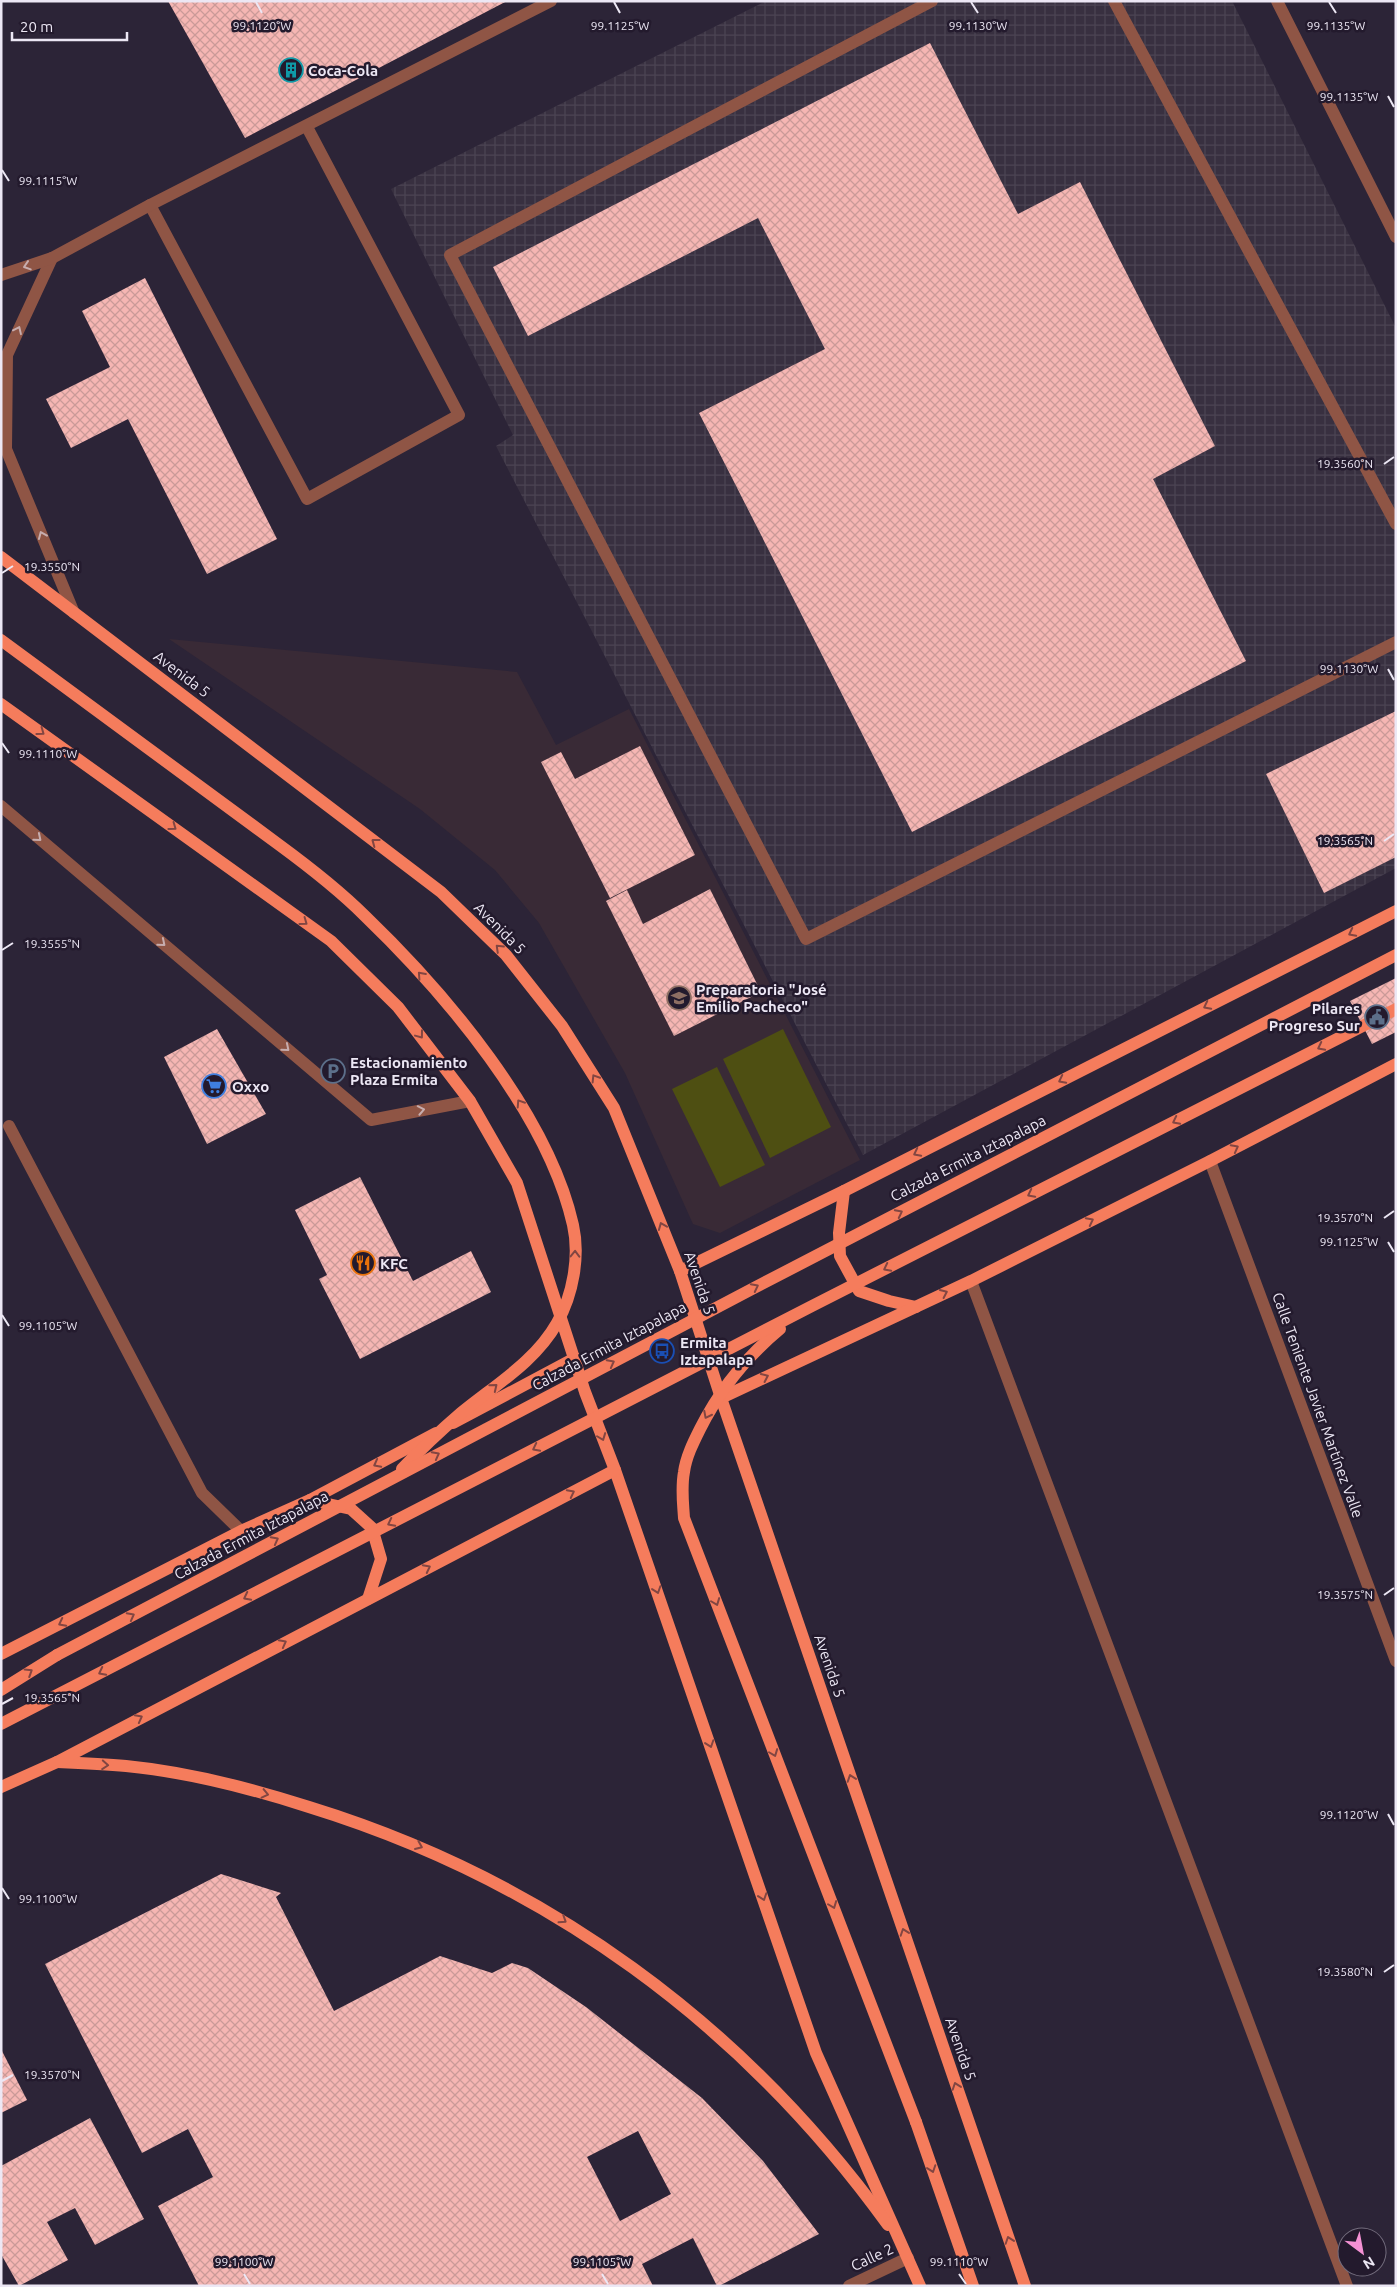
<svg xmlns="http://www.w3.org/2000/svg" width="1397" height="2287" viewBox="0 0 1397 2287" font-family="Ubuntu,sans-serif">
  <style>
    .industrial { fill: url(#industrial-grid) }
    .education { fill: #392a36 }
    .grass { fill: #4e4f12 }
    .building { fill: url(#building-cross-hatch); fill-rule: evenodd }
    .lines { fill: none; stroke-linecap: round; stroke-linejoin: round }
    .lane { stroke: #8f5545; stroke-width: 12 }
    .street { stroke: #8f5545; stroke-width: 12 }
    .primary { stroke: #f57c5c; stroke-width: 12 }
    .primary-bridge { stroke: #f57c5c; stroke-width: 12 }
    .oneway { stroke: #c7adae }
    .oneway2 { stroke: #824642 }
    .ticks { fill: none; stroke: #ece7f4; stroke-width: 2 }
    .labels { text-anchor: middle; dominant-baseline: central; stroke-width: 5; stroke-linejoin: round; paint-order: stroke }
    .poi-label { font-size: 15px; font-weight: bold; fill: #ece7f4; stroke: #231a2d; text-anchor: start }
    .street-label { font-size: 15px; fill: #ece7f4; stroke: #231a2d }
    .ticks-label { font-size: 12px; text-anchor: middle; fill: #ece7f4; stroke: #231a2d; stroke-width: 5; stroke-linejoin: round; paint-order: stroke }
  </style>
  <defs>
    <pattern id="industrial-grid" width="8" height="8" patternUnits="userSpaceOnUse" patternTransform="scale(1.25)"><rect width="8" height="8" fill="#383040"/><path d="M0 4h8M4 0v8" fill="none" stroke="#4b4453"/></pattern>
    <pattern id="building-cross-hatch" width="8" height="8" patternUnits="userSpaceOnUse" patternTransform="scale(1.25)"><rect width="8" height="8" fill="#f5b6b3"/><path d="M0 0l8 8M0 8l8-8" fill="none" stroke="#ca9a98"/></pattern>
  </defs>
  <rect width="100%" height="100%" fill="#2c2437"/>
  <!-- industrial -->
  <polygon class="industrial" points="766,1 1232,1 1396,328 1396,868 863,1155 496,446 513,435 391,189"/>
  <!-- education -->
  <polygon class="education" points="169,639 517,672 556,745 629,709 860,1160 720,1233 693,1224 625,1073 539,923 495,870 420,809"/>
  <!-- grass -->
  <g class="grass">
    <polygon points="783,1029 831,1127 770,1158 723,1059"/>
    <polygon points="717,1067 765,1165 720,1187 672,1089"/>
  </g>
  <!-- building -->
  <g class="building">
    <polygon points="168,1 507,1 245,138"/>
    <polygon points="930,43 1018,214 1080,182 1215,446 1153,479 1246,661 912,832 699,413 825,349 758,218 528,336 493,267"/>
    <polygon points="145,278 277,539 207,574 128,419 71,448 46,399 110,367 82,311"/>
    <polygon points="1396,711 1396,857 1324,893 1266,774"/>
    <polygon points="640,746 695,855 610,898 541,762 561,752 575,779"/>
    <polygon points="710,889 761,992 674,1036 606,901 627,890 643,924"/>
    <polygon points="1396,978 1396,1032 1372,1044 1350,1001"/>
    <polygon points="217,1029 266,1114 207,1144 164,1057"/>
    <polygon points="360,1177 413,1281 471,1251 491,1292 360,1359 319,1279 327,1275 295,1210"/>
    <path d="M221 1874 281 1893 276 1897 334 2011 440 1956 492 1973 512 1963 528 1968 586 2007 702 2098 763 2161 819 2234 719 2286H717L693 2238 642 2264 653 2286H199L158 2206 213 2177 188 2129 142 2153 45 1964ZM638 2131 671 2194 620 2221 587 2157Z"/>
    <polygon points="1,2049 27,2100 1,2113"/>
    <polygon points="90,2118 144,2219 95,2245 75,2208 47,2222 68,2260 19,2286 1,2254 1,2166"/>
  </g>
  <g class="lines">
    <!-- lane -->
    <g class="lane">
      <polyline points="932,1 450,255 806,939 1396,642"/>
      <polyline points="1114,1 1396,524"/>
      <polyline points="150,205 307,499 459,415 307,127"/>
      <polyline points="52,258 7,355 6,449 74,613"/>
      <polyline points="1,275 52,258 150,205 551,1"/>
      <polyline points="1,806 371,1120 470,1101"/>
      <polyline points="9,1126 202,1493 241,1531"/>
    </g>
    <!-- street -->
    <g class="street">
      <polyline points="1277,1 1396,237"/>
      <polyline points="1210,1161 1396,1661"/>
      <polyline points="971,1281 1347,2286"/>
      <polyline points="849,2286 908,2258"/>
    </g>
    <!-- primary -->
    <g class="primary">
      <polyline points="1,557 441,892 506,955 562,1026 614,1108 680,1271 721,1398 1025,2286"/>
      <polyline points="1,704 331,941 398,1007 470,1101 517,1183 585,1392 615,1470 816,2053 920,2286"/>
      <polyline points="844,1191 839,1233 840,1256 859,1291 889,1301 916,1307"/>
      <polyline points="680,1271 844,1191 1396,911"/>
      <polyline points="721,1398 971,1281 1210,1161 1396,1064"/>
      <polyline points="453,1423 575,1358"/>
      <polyline points="310,1500 351,1509 372,1528 381,1559 368,1599"/>
      <polyline points="1,1654 241,1531 310,1500 436,1433"/>
      <polyline points="1,1690 57,1655"/>
      <path d="M57 1762C80 1763 103 1764 126 1766 188 1772 250 1788 309 1807 546 1880 743 2024 888 2225"/>
      <polyline points="1,1787 57,1762 615,1470"/>
      <polyline points="916,2122 973,2286"/>
    </g>
    <!-- primary-bridge -->
    <g class="primary-bridge">
      <path d="M1 640 278 844C308 866 338 889 365 916 445 993 548 1114 573 1225 580 1256 573 1295 557 1323 535 1362 495 1385 461 1413 440 1431 421 1449 402 1469"/>
      <path d="M780 1329C745 1358 720 1389 700 1429 693 1443 686 1457 684 1472 681 1488 683 1502 684 1518L916 2122"/>
      <polyline points="57,1655 752,1289 1396,955"/>
      <polyline points="1,1724 812,1306 1396,1009"/>
    </g>
  </g>
  <!-- one-way arrows -->
  <defs><path id="oneway-chevron" d="M-2-3.5L2.5 0L-2 3.5" fill="none" stroke-width="1.6" stroke-linecap="round" stroke-linejoin="round" transform="scale(1.25)"/></defs>
  <g class="oneway">
    <use href="#oneway-chevron" transform="translate(27 266) rotate(162)"/>
    <use href="#oneway-chevron" transform="translate(18 330) rotate(-65)"/>
    <use href="#oneway-chevron" transform="translate(42 535) rotate(-113)"/>
    <use href="#oneway-chevron" transform="translate(38 838) rotate(40)"/>
    <use href="#oneway-chevron" transform="translate(162 943) rotate(40)"/>
    <use href="#oneway-chevron" transform="translate(286 1048) rotate(40)"/>
    <use href="#oneway-chevron" transform="translate(421 1110) rotate(-11)"/>
  </g>
  <g class="oneway2">
    <use href="#oneway-chevron" transform="translate(41 732) rotate(36)"/>
    <use href="#oneway-chevron" transform="translate(173 827) rotate(36)"/>
    <use href="#oneway-chevron" transform="translate(375 842) rotate(-143)"/>
    <use href="#oneway-chevron" transform="translate(304 922) rotate(36)"/>
    <use href="#oneway-chevron" transform="translate(1352 933) rotate(153)"/>
    <use href="#oneway-chevron" transform="translate(499 948) rotate(-136)"/>
    <use href="#oneway-chevron" transform="translate(421 975) rotate(-132)"/>
    <use href="#oneway-chevron" transform="translate(1207 1006) rotate(153)"/>
    <use href="#oneway-chevron" transform="translate(420 1035) rotate(53)"/>
    <use href="#oneway-chevron" transform="translate(1321 1047) rotate(153)"/>
    <use href="#oneway-chevron" transform="translate(595 1078) rotate(-122)"/>
    <use href="#oneway-chevron" transform="translate(1062 1080) rotate(153)"/>
    <use href="#oneway-chevron" transform="translate(520 1103) rotate(-123)"/>
    <use href="#oneway-chevron" transform="translate(1176 1121) rotate(153)"/>
    <use href="#oneway-chevron" transform="translate(1235 1148) rotate(-28)"/>
    <use href="#oneway-chevron" transform="translate(917 1153) rotate(153)"/>
    <use href="#oneway-chevron" transform="translate(1031 1194) rotate(153)"/>
    <use href="#oneway-chevron" transform="translate(899 1213) rotate(-27)"/>
    <use href="#oneway-chevron" transform="translate(1090 1221) rotate(-27)"/>
    <use href="#oneway-chevron" transform="translate(662 1226) rotate(-112)"/>
    <use href="#oneway-chevron" transform="translate(575 1254) rotate(-89)"/>
    <use href="#oneway-chevron" transform="translate(887 1268) rotate(153)"/>
    <use href="#oneway-chevron" transform="translate(755 1287) rotate(-27)"/>
    <use href="#oneway-chevron" transform="translate(944 1293) rotate(-25)"/>
    <use href="#oneway-chevron" transform="translate(611 1363) rotate(-28)"/>
    <use href="#oneway-chevron" transform="translate(765 1377) rotate(-25)"/>
    <use href="#oneway-chevron" transform="translate(494 1387) rotate(-39)"/>
    <use href="#oneway-chevron" transform="translate(707 1415) rotate(117)"/>
    <use href="#oneway-chevron" transform="translate(602 1437) rotate(69)"/>
    <use href="#oneway-chevron" transform="translate(536 1448) rotate(153)"/>
    <use href="#oneway-chevron" transform="translate(436 1455) rotate(-28)"/>
    <use href="#oneway-chevron" transform="translate(377 1464) rotate(152)"/>
    <use href="#oneway-chevron" transform="translate(571 1493) rotate(-27)"/>
    <use href="#oneway-chevron" transform="translate(391 1523) rotate(153)"/>
    <use href="#oneway-chevron" transform="translate(275 1540) rotate(-28)"/>
    <use href="#oneway-chevron" transform="translate(427 1568) rotate(-27)"/>
    <use href="#oneway-chevron" transform="translate(657 1590) rotate(71)"/>
    <use href="#oneway-chevron" transform="translate(247 1597) rotate(153)"/>
    <use href="#oneway-chevron" transform="translate(716 1602) rotate(69)"/>
    <use href="#oneway-chevron" transform="translate(131 1616) rotate(-28)"/>
    <use href="#oneway-chevron" transform="translate(62 1623) rotate(153)"/>
    <use href="#oneway-chevron" transform="translate(283 1643) rotate(-28)"/>
    <use href="#oneway-chevron" transform="translate(29 1672) rotate(-32)"/>
    <use href="#oneway-chevron" transform="translate(102 1672) rotate(153)"/>
    <use href="#oneway-chevron" transform="translate(139 1718) rotate(-28)"/>
    <use href="#oneway-chevron" transform="translate(710 1744) rotate(71)"/>
    <use href="#oneway-chevron" transform="translate(774 1753) rotate(69)"/>
    <use href="#oneway-chevron" transform="translate(105 1765) rotate(4)"/>
    <use href="#oneway-chevron" transform="translate(851 1778) rotate(-109)"/>
    <use href="#oneway-chevron" transform="translate(265 1794) rotate(13)"/>
    <use href="#oneway-chevron" transform="translate(419 1846) rotate(23)"/>
    <use href="#oneway-chevron" transform="translate(763 1897) rotate(71)"/>
    <use href="#oneway-chevron" transform="translate(833 1905) rotate(69)"/>
    <use href="#oneway-chevron" transform="translate(563 1920) rotate(33)"/>
    <use href="#oneway-chevron" transform="translate(904 1932) rotate(-109)"/>
    <use href="#oneway-chevron" transform="translate(956 2086) rotate(-109)"/>
    <use href="#oneway-chevron" transform="translate(932 2169) rotate(71)"/>
    <use href="#oneway-chevron" transform="translate(1009 2240) rotate(-109)"/>
  </g>
  <!-- ticks -->
  <path class="ticks" d="M256 2 262 13M614 2 620 13M971 2 978 13M1329 2 1336 13M1388 96 1394 107M2 170 9 181M1384 464 1394 457M2 573 13 566M1388 669 1394 680M2 743 9 753M1384 841 1394 834M2 950 13 943M1384 1218 1394 1211M1388 1242 1394 1252M2 1315 9 1326M1384 1595 1394 1588M2 1704 13 1698M1388 1814 1394 1825M2 1888 9 1899M1384 1972 1394 1965M2 2081 13 2075M244 2274 250 2284M602 2274 608 2284M959 2274 966 2284"/>
  <!-- icons -->
  <defs>
    <g id="building-ring" transform="scale(1.25)"><circle r="9.5" fill="#231a2d" stroke="#0f9aa8" stroke-width="1.5"/><path d="M-4-6H4V6H1V3H-1V6H-4ZM-2.5-4.3h1.7v1.8h-1.7ZM.8-4.3h1.7v1.8H.8ZM-2.5-1h1.7V.8h-1.7ZM.8-1h1.7V.8H.8Z" fill="#0f9aa8"/></g>
    <g id="school-ring" transform="scale(1.25)"><circle r="9.5" fill="#231a2d" stroke="#8d6e63" stroke-width="1.5"/><path d="M0-5L7-2L0 1L-7-2ZM-4 1L0 2.5L4 1V4Q0 6-4 4Z" fill="#8d6e63"/></g>
    <g id="civic-ring" transform="scale(1.25)"><circle r="9.5" fill="#231a2d" stroke="#5c6f8a" stroke-width="1.5"/><path d="M-.6-6.5H3V-4.5H.6V-3L4-1V1h2V6H-6V1h2V-1L-.6-3ZM-1.2 2.5V6h2.4V2.5Z" fill="#5c6f8a"/></g>
    <g id="parking-ring" transform="scale(1.25)"><circle r="9.5" fill="#231a2d" stroke="#5c6f8a" stroke-width="1.5"/><path d="M-3.5-5.5H1a3.5 3.5 0 0 1 0 7H-1V5.5H-3.5ZM-1-3.4V-.6H.8a1.4 1.4 0 0 0 0-2.8Z" fill="#5c6f8a"/></g>
    <g id="supermarket-ring" transform="scale(1.25)"><circle r="9.5" fill="#231a2d" stroke="#3f7fe0" stroke-width="1.5"/><path d="M-6-5.5h2.5l.6 2H6L4.5 2H-2.5L-4.4-4H-6ZM-1.5 3.2a1.3 1.3 0 1 0 .1 0ZM3 3.2a1.3 1.3 0 1 0 .1 0Z" fill="#3f7fe0"/></g>
    <g id="restaurant-ring" transform="scale(1.25)"><circle r="9.5" fill="#231a2d" stroke="#e8710a" stroke-width="1.5"/><path d="M-5-6h1v4h1v-4h1v4h1v-4h1v5L-1.5 .5V6h-2V.5L-5-1ZM5-6V6H3V1.5H1.5Q1.5-4 5-6Z" fill="#e8710a"/></g>
    <g id="bus-ring" transform="scale(1.25)"><circle r="9.5" fill="#231a2d" stroke="#1a4fb4" stroke-width="1.5"/><path d="M-5-6H5V4H4V6H2V4H-2V6H-4V4H-5ZM-3.5-4V0h7V-4ZM-3.5 1.2v1.5H-2V1.2ZM2 1.2v1.5H3.5V1.2Z" fill="#1a4fb4"/></g>
  </defs>
  <g fill-rule="evenodd">
    <use href="#building-ring" x="291" y="70"/>
    <use href="#school-ring" x="679" y="998"/>
    <use href="#civic-ring" x="1377" y="1017"/>
    <use href="#parking-ring" x="333" y="1071"/>
    <use href="#supermarket-ring" x="214" y="1086"/>
    <use href="#restaurant-ring" x="363" y="1263"/>
    <use href="#bus-ring" x="662" y="1351"/>
  </g>
  <g class="labels">
    <!-- poi labels -->
    <g class="poi-label">
      <text x="308" y="70">Coca-Cola</text>
      <text x="696" y="989">Preparatoria "José<tspan x="696" dy="17">Emilio Pacheco"</tspan></text>
      <text x="1360" y="1008" text-anchor="end">Pilares<tspan x="1360" dy="17">Progreso Sur</tspan></text>
      <text x="350" y="1062">Estacionamiento<tspan x="350" dy="17">Plaza Ermita</tspan></text>
      <text x="232" y="1086">Oxxo</text>
      <text x="380" y="1263">KFC</text>
      <text x="680" y="1342">Ermita<tspan x="680" dy="17">Iztapalapa</tspan></text>
    </g>
    <!-- street labels -->
    <g class="street-label">
      <text transform="translate(182 674) rotate(37)">Avenida 5</text>
      <text transform="translate(500 928) rotate(45)">Avenida 5</text>
      <text transform="translate(968 1158) rotate(-27)">Calzada Ermita Iztapalapa</text>
      <text transform="translate(700 1283) rotate(71)">Avenida 5</text>
      <text transform="translate(609 1346) rotate(-28)">Calzada Ermita Iztapalapa</text>
      <text transform="translate(1318 1405) rotate(70)">Calle Teniente Javier Martínez Valle</text>
      <text transform="translate(251 1535) rotate(-28)">Calzada Ermita Iztapalapa</text>
      <text transform="translate(830 1666) rotate(71)">Avenida 5</text>
      <text transform="translate(961 2049) rotate(71)">Avenida 5</text>
      <text transform="translate(872 2257) rotate(-25)">Calle 2</text>
    </g>
  </g>
  <g class="ticks-label">
    <text x="1336" y="30">99.1135°W</text>
    <text x="262" y="30">99.1120°W</text>
    <text x="620" y="30">99.1125°W</text>
    <text x="978" y="30">99.1130°W</text>
    <text x="1349" y="101">99.1135°W</text>
    <text x="48" y="185">99.1115°W</text>
    <text x="1345" y="468">19.3560°N</text>
    <text x="52" y="571">19.3550°N</text>
    <text x="1349" y="673">99.1130°W</text>
    <text x="48" y="758">99.1110°W</text>
    <text x="1345" y="845">19.3565°N</text>
    <text x="52" y="948">19.3555°N</text>
    <text x="1345" y="1222">19.3570°N</text>
    <text x="1349" y="1246">99.1125°W</text>
    <text x="48" y="1330">99.1105°W</text>
    <text x="1345" y="1599">19.3575°N</text>
    <text x="52" y="1702">19.3565°N</text>
    <text x="1349" y="1819">99.1120°W</text>
    <text x="48" y="1903">99.1100°W</text>
    <text x="1345" y="1976">19.3580°N</text>
    <text x="52" y="2079">19.3570°N</text>
    <text x="244" y="2266">99.1100°W</text>
    <text x="602" y="2266">99.1105°W</text>
    <text x="959" y="2266">99.1110°W</text>
  </g>
  <!-- border -->
  <rect width="1397" height="2287" fill="none" stroke="#ece7f4" stroke-width="5"/>
  <!-- north arrow -->
  <g transform="translate(1362 2252) rotate(148)"><circle r="24" fill="#231a2d" stroke="#736c7d"/>
  <path d="M0-4L9 19L0 12L-9 19Z" fill="#f491d4"/>
  <text y="-8" font-size="14" font-weight="bold" text-anchor="middle" fill="#ece7f4">N</text>
  </g>
  <!-- scale -->
  <path d="M12 32v8h115v-8" fill="none" stroke="#ece7f4" stroke-width="2.5"/>
  <text x="20" y="32" font-size="15" fill="#ece7f4" stroke="#231a2d" stroke-width="4" paint-order="stroke">20 m</text>
</svg>
